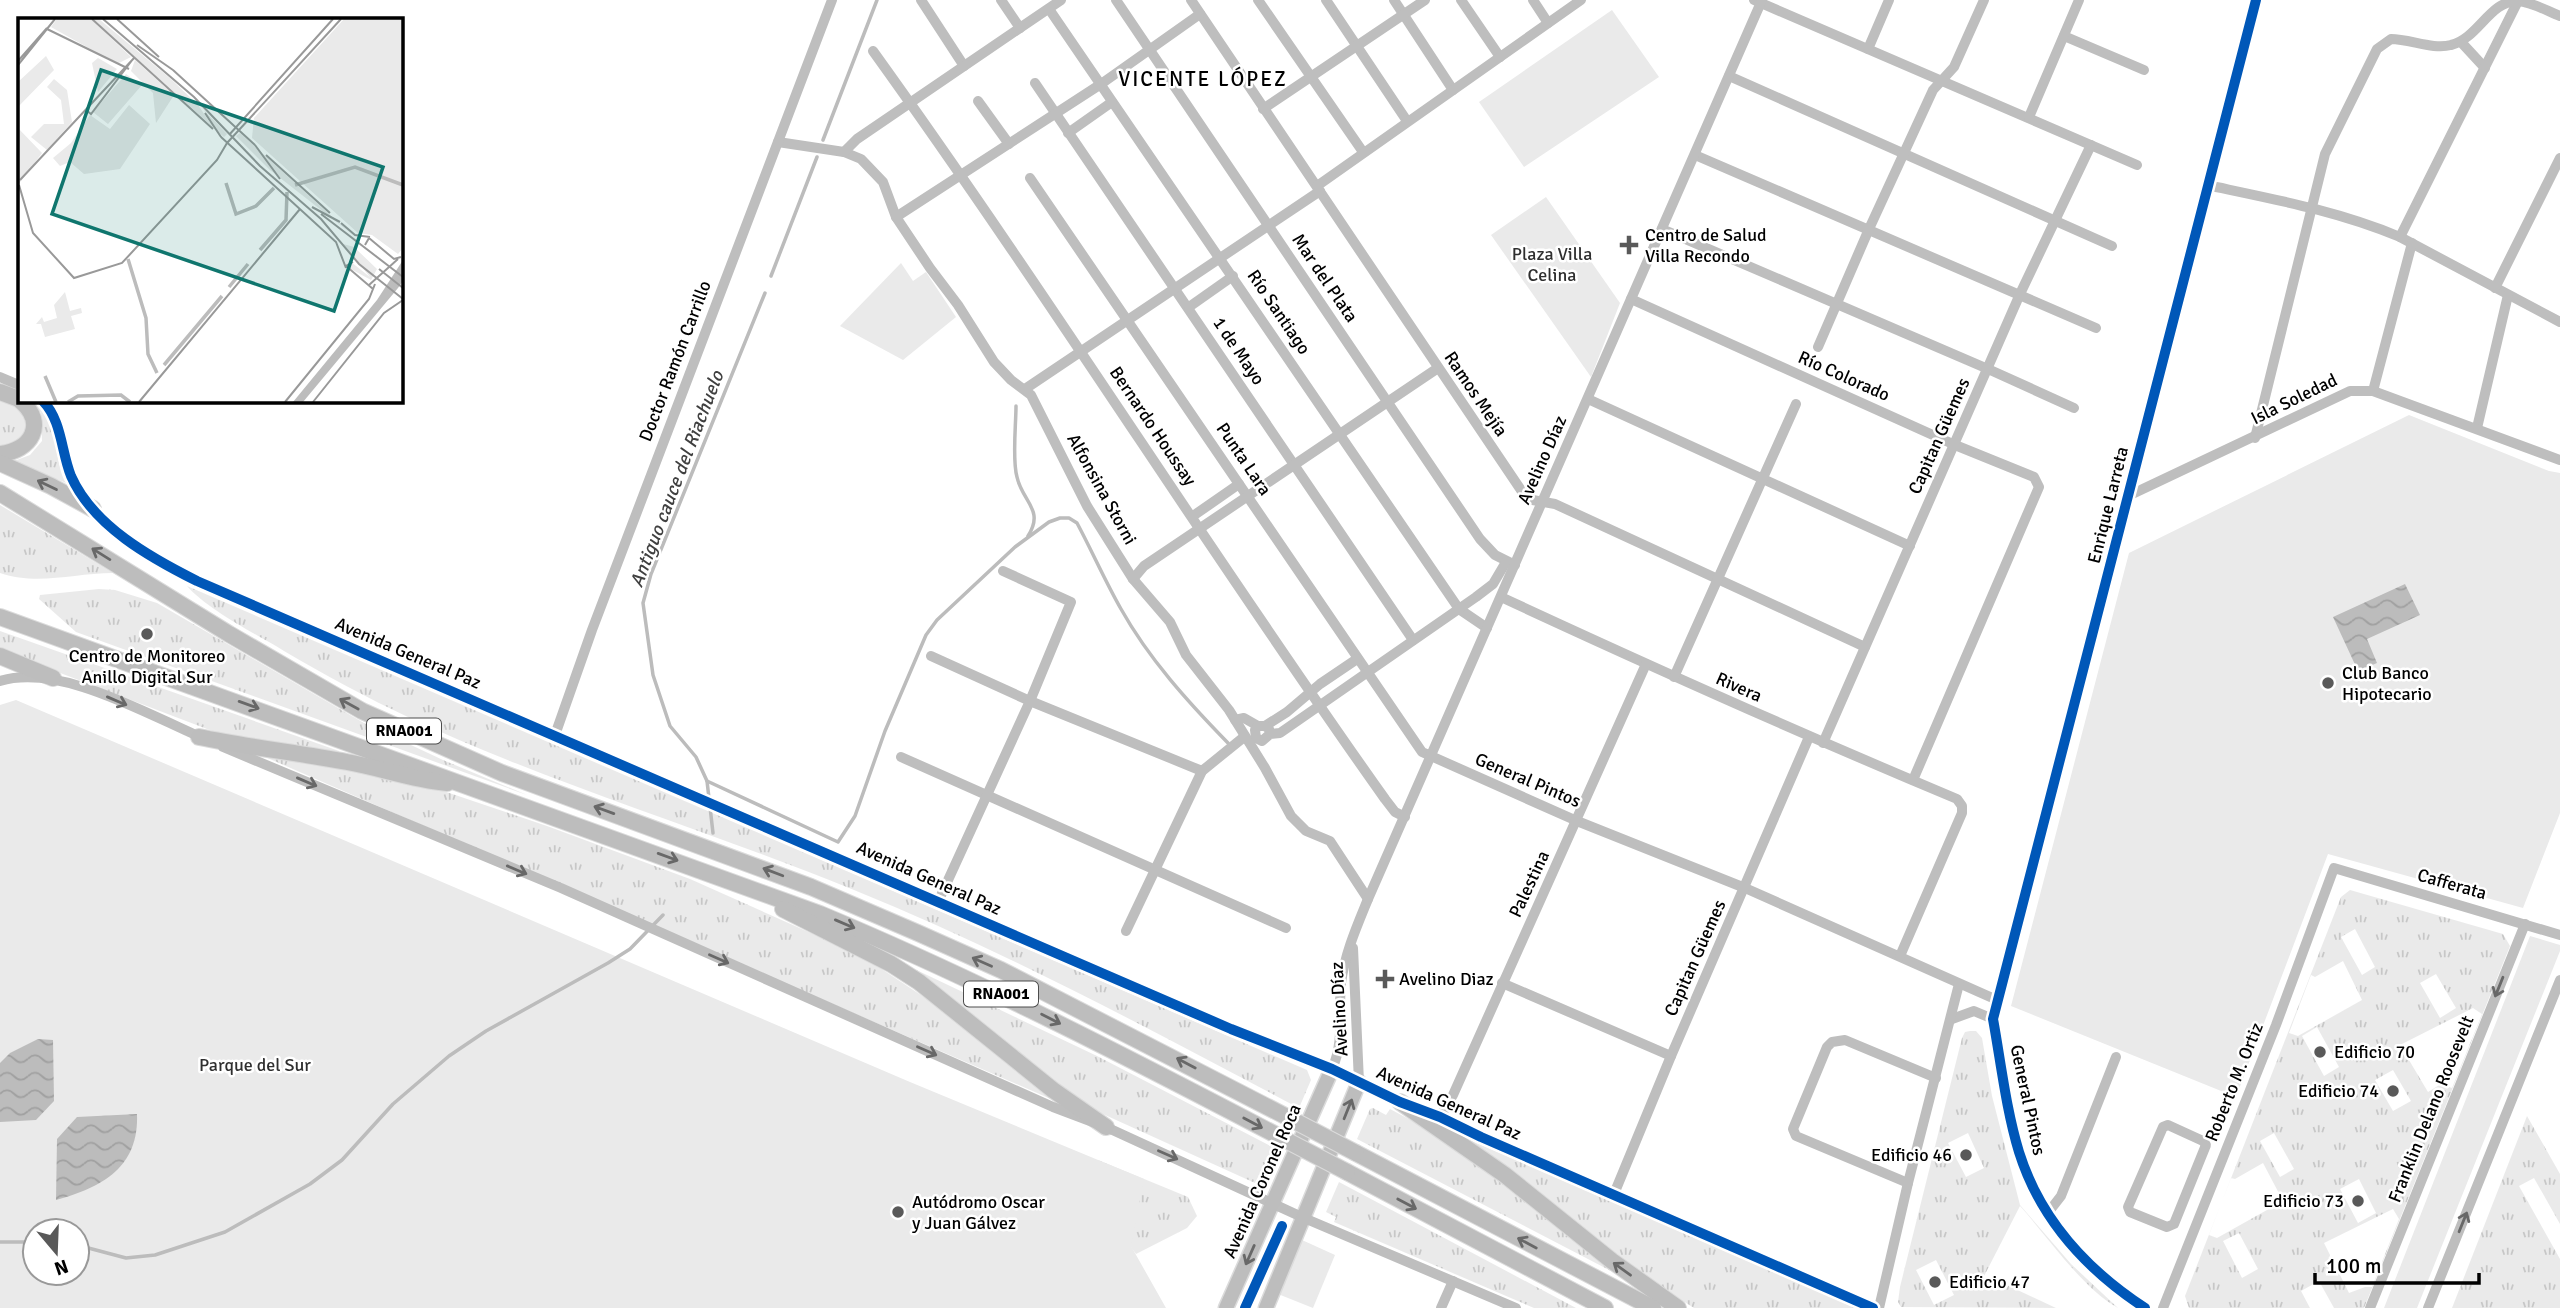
<svg xmlns="http://www.w3.org/2000/svg" width="2560" height="1308" viewBox="0 0 2560 1308" font-family="Signika,sans-serif">
  <style>
    .grass { fill: url(#grass-tufts); fill-rule: evenodd }
    .park { fill: #eaeaea; fill-rule: evenodd }
    .water { fill: url(#water-waves) }
    .lines { fill: none; stroke-linecap: round; stroke-linejoin: round }
    .stream { stroke: #bcbcbc; stroke-width: 3.5 }
    .major-casing { stroke: #dbdbdb; stroke-width: 17 }
    .highway-casing { stroke: #dbdbdb; stroke-width: 18 }
    .minor { stroke: #bebebe; stroke-width: 10 }
    .major { stroke: #bdbdbd; stroke-width: 14 }
    .highway { stroke: #bdbdbd; stroke-width: 16 }
    .highway-bridge-casing { stroke: #dbdbdb; stroke-width: 18; stroke-linecap: butt }
    .highway-bridge { stroke: #bdbdbd; stroke-width: 16 }
    .cycleway-casing { stroke: #fff; stroke-width: 15 }
    .cycleway { stroke: #0057b8; stroke-width: 10 }
    .oneway { stroke: #686868 }
    .poi-dot { fill: #595959; stroke: #fff; stroke-width: 2.5 }
    .labels { text-anchor: middle; dominant-baseline: central; stroke-width: 5; stroke-linejoin: round; paint-order: stroke }
    .shield { fill: #fff; stroke: #4c4c4c; stroke-width: 2 }
    .shield-label { font-size: 16px; font-weight: bold; fill: #000 }
    .poi-label { font-size: 18px; fill: #000; stroke: #fff; text-anchor: start }
    .park-label { font-size: 18px; fill: #2f2f2f; stroke: #fff }
    .street-label { font-size: 18px; fill: #000; stroke: #fff }
    .water-label { font-size: 19px; font-style: italic; fill: #404040; stroke: #fff }
    .quarter-label { font-size: 21px; letter-spacing: 2px; fill: #000; stroke: #fff }
    .inset-river { fill: none; stroke: #bcbcbc; stroke-width: 3.5 }
    .inset-road { fill: none; stroke: #999; stroke-width: 2 }
    .view { fill: #0f766e; fill-opacity: 0.15; stroke: #0f766e; stroke-width: 3.5 }
    .inset-edge { fill: none; stroke: #000; stroke-width: 3.5 }
  </style>
  <defs>
    <pattern id="grass-tufts" width="24" height="20" patternUnits="userSpaceOnUse" patternTransform="scale(1.75)"><rect width="24" height="20" fill="#eaeaea"/><path d="M3 7l-1-3M5 7V3M7 7l1-3M15 17l-1-3M17 17v-4M19 17l1-3" fill="none" stroke="#c7c7c7"/></pattern>
    <pattern id="water-waves" width="16" height="10" patternUnits="userSpaceOnUse" patternTransform="scale(1.75)"><rect width="16" height="10" fill="#bcbcbc"/><path d="M0 5q4-4 8 0t8 0" fill="none" stroke="#a0a0a0"/></pattern>
  </defs>
  <rect width="100%" height="100%" fill="#fff"/>
  <!-- grass -->
  <g class="grass">
    <path d="M0 399C18 407 24 410 27 431 19 441 13 445 0 447Z"/>
    <path d="M32 401C64 415 51 458 66 483L14 461 30 455 42 441 41 413Z"/>
    <path d="M0 505 113 573C74 573 38 586 0 573Z"/>
    <path d="M187 586 1307 1070 1311 1080 1299 1108C1153 1031 1007 952 854 890 707 830 554 785 410 718 367 698 325 675 284 651 256 634 208 610 187 586Z"/>
    <polygon points="99,589 115,590 157,603 364,723 443,760 527,795 76,632 39,599 40,595"/>
    <polygon points="0,631 339,751 338,754 228,737 0,650"/>
    <polygon points="264,754 402,777 547,826 690,879 831,942 874,964 936,1005 1060,1103 263,756"/>
    <path d="M2350 890 2503 934 2510 946 2364 1308H2334L2319 1281 2301 1291 2310 1308H2189L2185 1296 2341 897ZM2355 929 2375 967 2362 975 2341 937ZM2343 961 2362 1000 2298 1036 2289 1033 2311 975 2315 977ZM2436 974 2456 1008 2440 1018 2420 983ZM2473 1008 2482 1014 2452 1088 2441 1084 2428 1092 2400 1045ZM2317 1027 2339 1067 2324 1076 2302 1036ZM2393 1070 2411 1101 2393 1111 2375 1080ZM2274 1133 2294 1169 2280 1177 2260 1141ZM2263 1163 2283 1201 2217 1238 2209 1235 2231 1178 2235 1179ZM2359 1179 2376 1213 2358 1223 2340 1189ZM2393 1209 2399 1219 2372 1287H2365L2349 1293 2324 1243ZM2239 1233 2258 1269 2242 1278 2223 1241Z"/>
    <polygon points="906,965 1097,1056 1280,1151 1267,1181 1258,1177 1255,1183 1083,1105"/>
    <path d="M1970 1031H1976L1982 1038 1992 1096 2020 1205 2071 1264 2118 1308C2082 1288 2048 1237 2020 1206L1981 1282 1994 1279 2056 1308 1901 1307 1898 1302 1900 1287 1962 1038 1965 1032ZM1968 1133 1984 1168 1966 1177 1948 1143ZM1936 1260 1954 1295 1934 1305 1916 1270Z"/>
    <polygon points="1373,1108 1386,1115 1390,1109 1448,1140 1614,1268 1611,1271 1357,1139 1370,1109"/>
    <polygon points="2527,1116 2560,1174 2560,1224 2534,1178 2519,1186 2560,1259 2560,1308 2452,1308"/>
    <polygon points="1463,1137 1857,1308 1694,1308 1644,1276"/>
    <polygon points="1098,1160 1188,1197 1197,1216 1187,1228 1136,1254 1130,1246"/>
    <polygon points="1339,1182 1576,1308 1534,1308 1334,1222 1336,1217 1326,1212"/>
  </g>
  <!-- park -->
  <g class="park">
    <polygon points="1612,10 1659,77 1524,167 1479,102"/>
    <polygon points="1546,197 1620,303 1591,377 1491,235"/>
    <polygon points="901,263 913,281 926,272 956,317 903,360 840,326"/>
    <polygon points="2409,415 2549,471 2560,473 2560,813 2523,908 2328,854 2236,1097 2011,1006 2129,553"/>
    <path d="M16 700 910 1082 1144 1179 1131 1246 1166 1308H0V705ZM35 1231H77V1273H35Z"/>
    <polygon points="2530,936 2560,945 2560,951 2417,1308 2384,1308"/>
    <polygon points="1302,1240 1335,1255 1313,1308 1278,1294"/>
  </g>
  <!-- water -->
  <g class="water">
    <polygon points="2405,584 2420,615 2367,639 2377,663 2358,671 2333,617"/>
    <polygon points="38,1039 53,1040 54,1101 36,1120 0,1122 0,1063 10,1053"/>
    <path d="M137 1114C139 1167 103 1187 56 1200L57 1139 77 1117Z"/>
  </g>
  <g class="lines">
    <!-- stream -->
    <g class="stream">
      <polyline points="823,140 877,0"/>
      <polyline points="771,276 817,157"/>
      <path d="M1016 406C1016 425 1012 460 1017 477 1022 501 1045 510 1028 536"/>
      <path d="M707 781 838 842 855 816 885 731 926 635 937 620 1015 547 1049 522 1060 518H1069L1077 523C1092 551 1105 581 1121 609 1149 659 1188 702 1228 743"/>
      <polyline points="713,833 707,781 696,757 670,726 653,675 643,603 651,574 765,293"/>
      <polyline points="0,1242 35,1242"/>
      <polyline points="77,1245 126,1258 155,1255 225,1232 310,1184 342,1160 393,1104 449,1056 486,1031 608,963 630,949 663,915"/>
    </g>
    <!-- major casing -->
    <g class="major-casing">
      <g id="major">
        <polyline points="1226,1308 1332,1069"/>
        <polyline points="1266,1308 1359,1082"/>
      </g>
    </g>
    <!-- highway casing -->
    <g class="highway-casing">
      <g id="highway">
        <polyline points="0,392 19,399"/>
        <path d="M0 454C31 451 47 424 21 401"/>
        <polyline points="0,463 51,486 93,509"/>
        <polyline points="0,493 229,634 362,711 502,773 811,887 918,933 1001,970 1289,1118"/>
        <path d="M0 617 820 914C978 980 1129 1058 1280 1137"/>
        <polyline points="0,656 53,678"/>
        <path d="M199 737C248 747 298 753 347 762 381 768 413 780 447 783"/>
        <polyline points="783,909 891,964 919,982 1053,1090 1106,1127"/>
        <polyline points="1400,1102 1505,1175 1612,1261 1678,1308"/>
        <polyline points="1356,1153 1653,1308"/>
        <polyline points="1347,1172 1605,1308"/>
      </g>
    </g>
    <!-- minor -->
    <g class="minor">
      <polyline points="921,0 964,66"/>
      <polyline points="1001,0 1020,28"/>
      <polyline points="1116,0 1480,539 1495,555 1515,565"/>
      <polyline points="1191,0 1527,499 1555,504 1865,647"/>
      <polyline points="1258,0 1363,152"/>
      <polyline points="1326,0 1407,121"/>
      <polyline points="1394,0 1453,90"/>
      <polyline points="1461,0 1500,57"/>
      <polyline points="1533,0 1548,23"/>
      <polyline points="1754,0 2137,165"/>
      <polyline points="1049,9 1459,609 1487,628"/>
      <polyline points="2064,36 2144,70"/>
      <polyline points="2461,42 2485,68"/>
      <polyline points="1868,49 1889,0"/>
      <path d="M873 51C1050 297 1210 553 1385 799L1395 812 1405 817"/>
      <polyline points="1729,76 2112,246"/>
      <polyline points="1035,83 1413,640"/>
      <polyline points="978,101 1009,144"/>
      <polyline points="1263,109 1425,0"/>
      <polyline points="2029,117 2079,0"/>
      <polyline points="1068,133 1112,102"/>
      <polyline points="778,142 844,152 861,159 883,182 896,217 930,268 958,305 994,362 1011,380 1031,395 1087,506 1133,579 1170,622 1186,655 1229,710 1265,768 1291,816 1306,831 1330,841 1368,899"/>
      <polyline points="844,152 857,139 1061,0"/>
      <polyline points="1695,155 2096,328"/>
      <polyline points="1030,178 1422,752 1577,821 1745,888 1997,1000"/>
      <path d="M2207 185C2273 199 2338 211 2400 237L2560 322"/>
      <polyline points="1317,186 1581,0"/>
      <polyline points="896,217 1101,84 1200,14"/>
      <polyline points="1662,229 1988,369 2074,408"/>
      <polyline points="2400,237 2518,1"/>
      <polyline points="2495,288 2560,158"/>
      <polyline points="1631,299 1955,445 2034,477 2039,487 1913,780"/>
      <polyline points="1189,307 1233,276"/>
      <polyline points="1818,347 1869,229 1933,90 1954,67 1984,0"/>
      <polyline points="0,377 19,385"/>
      <polyline points="1025,389 1320,191"/>
      <polyline points="2373,391 2412,243"/>
      <polyline points="1588,399 1910,546"/>
      <path d="M43 401C62 421 61 451 71 476 93 526 151 558 197 581L1231 1029 1332 1069 1400 1102 1440 1117 1481 1137 1873 1308"/>
      <polyline points="2477,428 2508,295"/>
      <path d="M2255 438 2325 154 2377 49 2391 39C2410 39 2433 50 2451 45 2478 39 2490 0 2518 1 2532 2 2547 11 2560 16"/>
      <polyline points="2128,496 2350,391 2373,391 2560,460"/>
      <polyline points="1193,516 1239,484"/>
      <polyline points="1133,579 1144,566 1438,368"/>
      <path d="M1501 597C1652 667 1804 735 1957 799L1962 806V813L1900 956"/>
      <polyline points="931,656 1030,701 1202,771"/>
      <polyline points="1674,677 1796,404"/>
      <path d="M0 681C61 663 148 715 205 739"/>
      <polyline points="1235,720 1244,718 1258,726"/>
      <polyline points="1265,726 1287,712 1320,684 1357,659"/>
      <polyline points="1270,734 1269,729 1265,726 1258,726 1255,730 1256,738 1262,741 1270,734 1280,733 1476,597 1493,584 1506,562"/>
      <polyline points="555,735 592,630 832,0"/>
      <polyline points="1823,743 2020,294 2091,145"/>
      <polyline points="223,747 561,888 1053,1107 1106,1127 1304,1218 1516,1308"/>
      <polyline points="901,757 1286,928"/>
      <polyline points="938,902 1030,701 1071,602 1003,571"/>
      <polyline points="1126,931 1202,771 1244,737"/>
      <polyline points="1353,948 1359,1082"/>
      <polyline points="1502,983 1671,1056"/>
      <polyline points="1952,1019 1974,1011 1993,1019"/>
      <path d="M1332 1069C1345 1041 1338 1012 1341 983 1345 953 1357 926 1368 899L1762 0"/>
      <polyline points="1440,1117 1453,1095 1646,664"/>
      <polygon points="2168,1125 2203,1141 2206,1145 2174,1224 2167,1227 2130,1212 2128,1207 2163,1127"/>
      <polyline points="1908,1183 1796,1136 1793,1129 1827,1047 1832,1042 1845,1040 1936,1078"/>
      <polyline points="1614,1194 1671,1056 1809,737"/>
      <polyline points="2047,1214 2061,1196 2116,1057"/>
      <polyline points="1441,1308 1453,1281"/>
      <polyline points="1879,1308 1908,1183 1959,984"/>
      <path d="M2145 1308C2087 1270 2040 1219 2019 1152 2006 1109 2001 1063 1993 1019L2256 0"/>
      <polyline points="2163,1308 2276,1025 2334,868 2560,935"/>
      <polyline points="2370,1308 2525,924"/>
      <polyline points="2428,1308 2560,980"/>
    </g>
    <!-- major -->
    <use href="#major" class="major"/>
    <!-- highway -->
    <use href="#highway" class="highway"/>
    <!-- highway-bridge casing -->
    <g class="highway-bridge-casing">
      <g id="highway-bridge">
        <polyline points="1289,1118 1356,1153"/>
        <polyline points="1280,1137 1347,1172"/>
      </g>
    </g>
    <!-- highway-bridge -->
    <use href="#highway-bridge" class="highway-bridge"/>
    <!-- cycleway casing -->
    <g class="cycleway-casing">
      <g id="cycleway">
        <path d="M43 401C62 421 61 451 71 476 93 526 151 558 197 581L1231 1029 1332 1069 1400 1102 1440 1117 1481 1137 1873 1308"/>
        <polyline points="1245,1308 1282,1226"/>
        <path d="M2145 1308C2087 1270 2040 1219 2019 1152 2006 1109 2001 1063 1993 1019L2256 0"/>
      </g>
    </g>
    <!-- cycleway -->
    <use href="#cycleway" class="cycleway"/>
  </g>
  <!-- one-way arrows -->
  <defs><path id="oneway-shaft" d="M-6 0H5M1.5-3L5.5 0L1.5 3" fill="none" stroke-width="1.6" stroke-linecap="round" stroke-linejoin="round" transform="scale(1.75)"/></defs>
  <g class="oneway">
    <use href="#oneway-shaft" transform="translate(47 485) rotate(-154)"/>
    <use href="#oneway-shaft" transform="translate(101 554) rotate(-148)"/>
    <use href="#oneway-shaft" transform="translate(117 701) rotate(23)"/>
    <use href="#oneway-shaft" transform="translate(349 704) rotate(-151)"/>
    <use href="#oneway-shaft" transform="translate(249 705) rotate(20)"/>
    <use href="#oneway-shaft" transform="translate(307 782) rotate(23)"/>
    <use href="#oneway-shaft" transform="translate(604 810) rotate(-160)"/>
    <use href="#oneway-shaft" transform="translate(668 857) rotate(20)"/>
    <use href="#oneway-shaft" transform="translate(517 870) rotate(23)"/>
    <use href="#oneway-shaft" transform="translate(773 872) rotate(-159)"/>
    <use href="#oneway-shaft" transform="translate(845 924) rotate(23)"/>
    <use href="#oneway-shaft" transform="translate(719 959) rotate(24)"/>
    <use href="#oneway-shaft" transform="translate(982 962) rotate(-156)"/>
    <use href="#oneway-shaft" transform="translate(2499 987) rotate(112)"/>
    <use href="#oneway-shaft" transform="translate(1051 1019) rotate(27)"/>
    <use href="#oneway-shaft" transform="translate(927 1051) rotate(24)"/>
    <use href="#oneway-shaft" transform="translate(1186 1063) rotate(-152)"/>
    <use href="#oneway-shaft" transform="translate(1348 1109) rotate(-68)"/>
    <use href="#oneway-shaft" transform="translate(1253 1123) rotate(28)"/>
    <use href="#oneway-shaft" transform="translate(1168 1155) rotate(24)"/>
    <use href="#oneway-shaft" transform="translate(1407 1204) rotate(28)"/>
    <use href="#oneway-shaft" transform="translate(2463 1222) rotate(-68)"/>
    <use href="#oneway-shaft" transform="translate(1527 1243) rotate(-152)"/>
    <use href="#oneway-shaft" transform="translate(1250 1255) rotate(114)"/>
    <use href="#oneway-shaft" transform="translate(1622 1269) rotate(-144)"/>
  </g>
  <!-- markers -->
  <g class="poi-dot">
    <path d="M1625.5 234.5h7v7h7v7h-7v7h-7v-7h-7v-7h7z"/>
    <circle cx="147" cy="634" r="7"/>
    <circle cx="2328" cy="683" r="7"/>
    <path d="M1381.5 968.5h7v7h7v7h-7v7h-7v-7h-7v-7h7z"/>
    <circle cx="2320" cy="1052" r="7"/>
    <circle cx="2393" cy="1091" r="7"/>
    <circle cx="1966" cy="1155" r="7"/>
    <circle cx="2358" cy="1201" r="7"/>
    <circle cx="898" cy="1212" r="7"/>
    <circle cx="1935" cy="1282" r="7"/>
  </g>
  <g class="labels">
    <!-- shield labels -->
    <g class="shield">
      <rect x="367" y="718.5" width="74" height="25" rx="5"/>
      <rect x="964" y="981.5" width="74" height="25" rx="5"/>
    </g>
    <g class="shield-label">
      <text x="404" y="731">RNA001</text>
      <text x="1001" y="994">RNA001</text>
    </g>
    <!-- poi labels -->
    <g class="poi-label">
      <text x="1645" y="235">Centro de Salud<tspan x="1645" dy="21">Villa Recondo</tspan></text>
      <text x="147" y="656" text-anchor="middle">Centro de Monitoreo<tspan x="147" dy="21">Anillo Digital Sur</tspan></text>
      <text x="2342" y="673">Club Banco<tspan x="2342" dy="21">Hipotecario</tspan></text>
      <text x="1399" y="979">Avelino Diaz</text>
      <text x="2334" y="1052">Edificio 70</text>
      <text x="2379" y="1091" text-anchor="end">Edificio 74</text>
      <text x="1952" y="1155" text-anchor="end">Edificio 46</text>
      <text x="2344" y="1201" text-anchor="end">Edificio 73</text>
      <text x="912" y="1202">Autódromo Oscar<tspan x="912" dy="21">y Juan Gálvez</tspan></text>
      <text x="1949" y="1282">Edificio 47</text>
    </g>
    <!-- park labels -->
    <g class="park-label">
      <text x="1552" y="254">Plaza Villa<tspan x="1552" dy="21">Celina</tspan></text>
      <text x="255" y="1065">Parque del Sur</text>
    </g>
    <!-- street labels -->
    <g class="street-label">
      <text transform="translate(1325 278) rotate(56)">Mar del Plata</text>
      <text transform="translate(1279 312) rotate(56)">Río Santiago</text>
      <text transform="translate(1239 351) rotate(56)">1 de Mayo</text>
      <text transform="translate(675 361) rotate(-69)">Doctor Ramón Carrillo</text>
      <text transform="translate(1844 376) rotate(24)">Río Colorado</text>
      <text transform="translate(1476 394) rotate(56)">Ramos Mejía</text>
      <text transform="translate(2294 399) rotate(-26)">Isla Soledad</text>
      <text transform="translate(1153 426) rotate(56)">Bernardo Houssay</text>
      <text transform="translate(1939 436) rotate(-66)">Capitan Güemes</text>
      <text transform="translate(1244 459) rotate(56)">Punta Lara</text>
      <text transform="translate(1542 460) rotate(-66)">Avelino Díaz</text>
      <text transform="translate(1102 489) rotate(61)">Alfonsina Storni</text>
      <text transform="translate(2108 505) rotate(-76)">Enrique Larreta</text>
      <text transform="translate(408 653) rotate(23)">Avenida General Paz</text>
      <text transform="translate(1739 687) rotate(24)">Rivera</text>
      <text transform="translate(1528 780) rotate(23)">General Pintos</text>
      <text transform="translate(929 878) rotate(24)">Avenida General Paz</text>
      <text transform="translate(1529 884) rotate(-65)">Palestina</text>
      <text transform="translate(2452 884) rotate(16)">Cafferata</text>
      <text transform="translate(1695 958) rotate(-66)">Capitan Güemes</text>
      <text transform="translate(1339 1009) rotate(-93)">Avelino Díaz</text>
      <text transform="translate(2234 1082) rotate(-68)">Roberto M. Ortiz</text>
      <text transform="translate(2028 1100) rotate(78)">General Pintos</text>
      <text transform="translate(1449 1103) rotate(24)">Avenida General Paz</text>
      <text transform="translate(2431 1109) rotate(-68)">Franklin Delano Roosevelt</text>
      <text transform="translate(1262 1181) rotate(-66)">Avenida Coronel Roca</text>
    </g>
    <!-- water labels -->
    <g class="water-label">
      <text transform="translate(677 479) rotate(-69)">Antiguo cauce del Riachuelo</text>
    </g>
    <!-- quarter labels -->
    <g class="quarter-label">
      <text x="1203" y="79">VICENTE LÓPEZ</text>
    </g>
  </g>
  <!-- overview -->
  <g transform="translate(18 18)">
    <rect width="385" height="385" fill="#fff"/>
    <path d="M39 1H73L113 39 99 46 33 9ZM75 1H81L153 61 180 87 195 109 186 92 209 116 206 119ZM28 38 36 52 0 89V64ZM80 40 99 51 80 74 74 45ZM117 42 156 77 138 105 135 75 113 53ZM108 56 124 67 90 106 75 94ZM36 61 49 72 54 104 29 132 13 119 26 106H46L43 82 29 69ZM222 115 322 206 339 220 252 152 218 118ZM325 226 336 229 359 251 353 262 331 250 333 244 352 259Z" fill="#eaeaea"/>
    <path d="M326 1H385V230L380 236 354 217 340 215 234 120 236 100ZM111 87 132 106 102 151 66 156 52 144 42 148 35 140 53 125 72 97 92 111ZM0 110 24 135 0 167 1 161ZM47 274 52 293 63 290 64 295 53 298 57 311 27 319 23 306H18L24 299 26 304 39 300 36 287Z" fill="#eaeaea"/>
    <path d="M385 242V263L380 270 285 384H275L359 282Z" fill="#bcbcbc"/>
    <path class="inset-river" d="M208 165 218 196 238 188 256 170M277 167 337 149 385 167M242 232 268 202 269 174M110 241 128 300 130 336 139 355M211 269 230 246M146 347 204 278M27 358 38 384M50 384 60 378 103 377 112 384"/>
    <path class="inset-road" d="M74 1 195 111M85 1 176 79 242 148 303 201 341 246 385 281M99 1 141 39M29 11 111 51M119 27 155 52M0 43 29 10M0 47 37 1M155 52 237 127M68 92 73 96 115 41M187 95 203 119M211 117 315 1M203 119 318 224 328 250M209 125 323 1M237 127 262 161M248 137 312 195M2 162 117 39M1 167 15 215 56 260 104 245 199 142 209 125M294 189 322 204M303 196 385 259M323 205 337 217 352 219M347 227 351 220 376 241 383 239M335 244 328 248 355 271M361 251 385 270M351 267 380 241M121 384 282 191M267 384 351 281 357 266M295 384 366 295 385 282"/>
    <path class="view" d="M83 52 365 149 316 293 34 196Z"/>
    <rect width="385" height="385" class="inset-edge"/>
  </g>
  <!-- north arrow -->
  <g transform="translate(56 1252) rotate(161)"><circle r="33" fill="#ffffff" stroke="#999999" stroke-width="2"/>
  <path d="M0-5L12 26L0 18L-12 26Z" fill="#595959"/>
  <text y="-10" font-size="19" font-weight="bold" text-anchor="middle" fill="#000000">N</text>
  </g>
  <!-- scale -->
  <path d="M2315 1273v10h164v-10" fill="none" stroke="#000000" stroke-width="3.5"/>
  <text x="2326" y="1273" font-size="21" fill="#000000" stroke="#ffffff" stroke-width="5" paint-order="stroke">100 m</text>
</svg>
